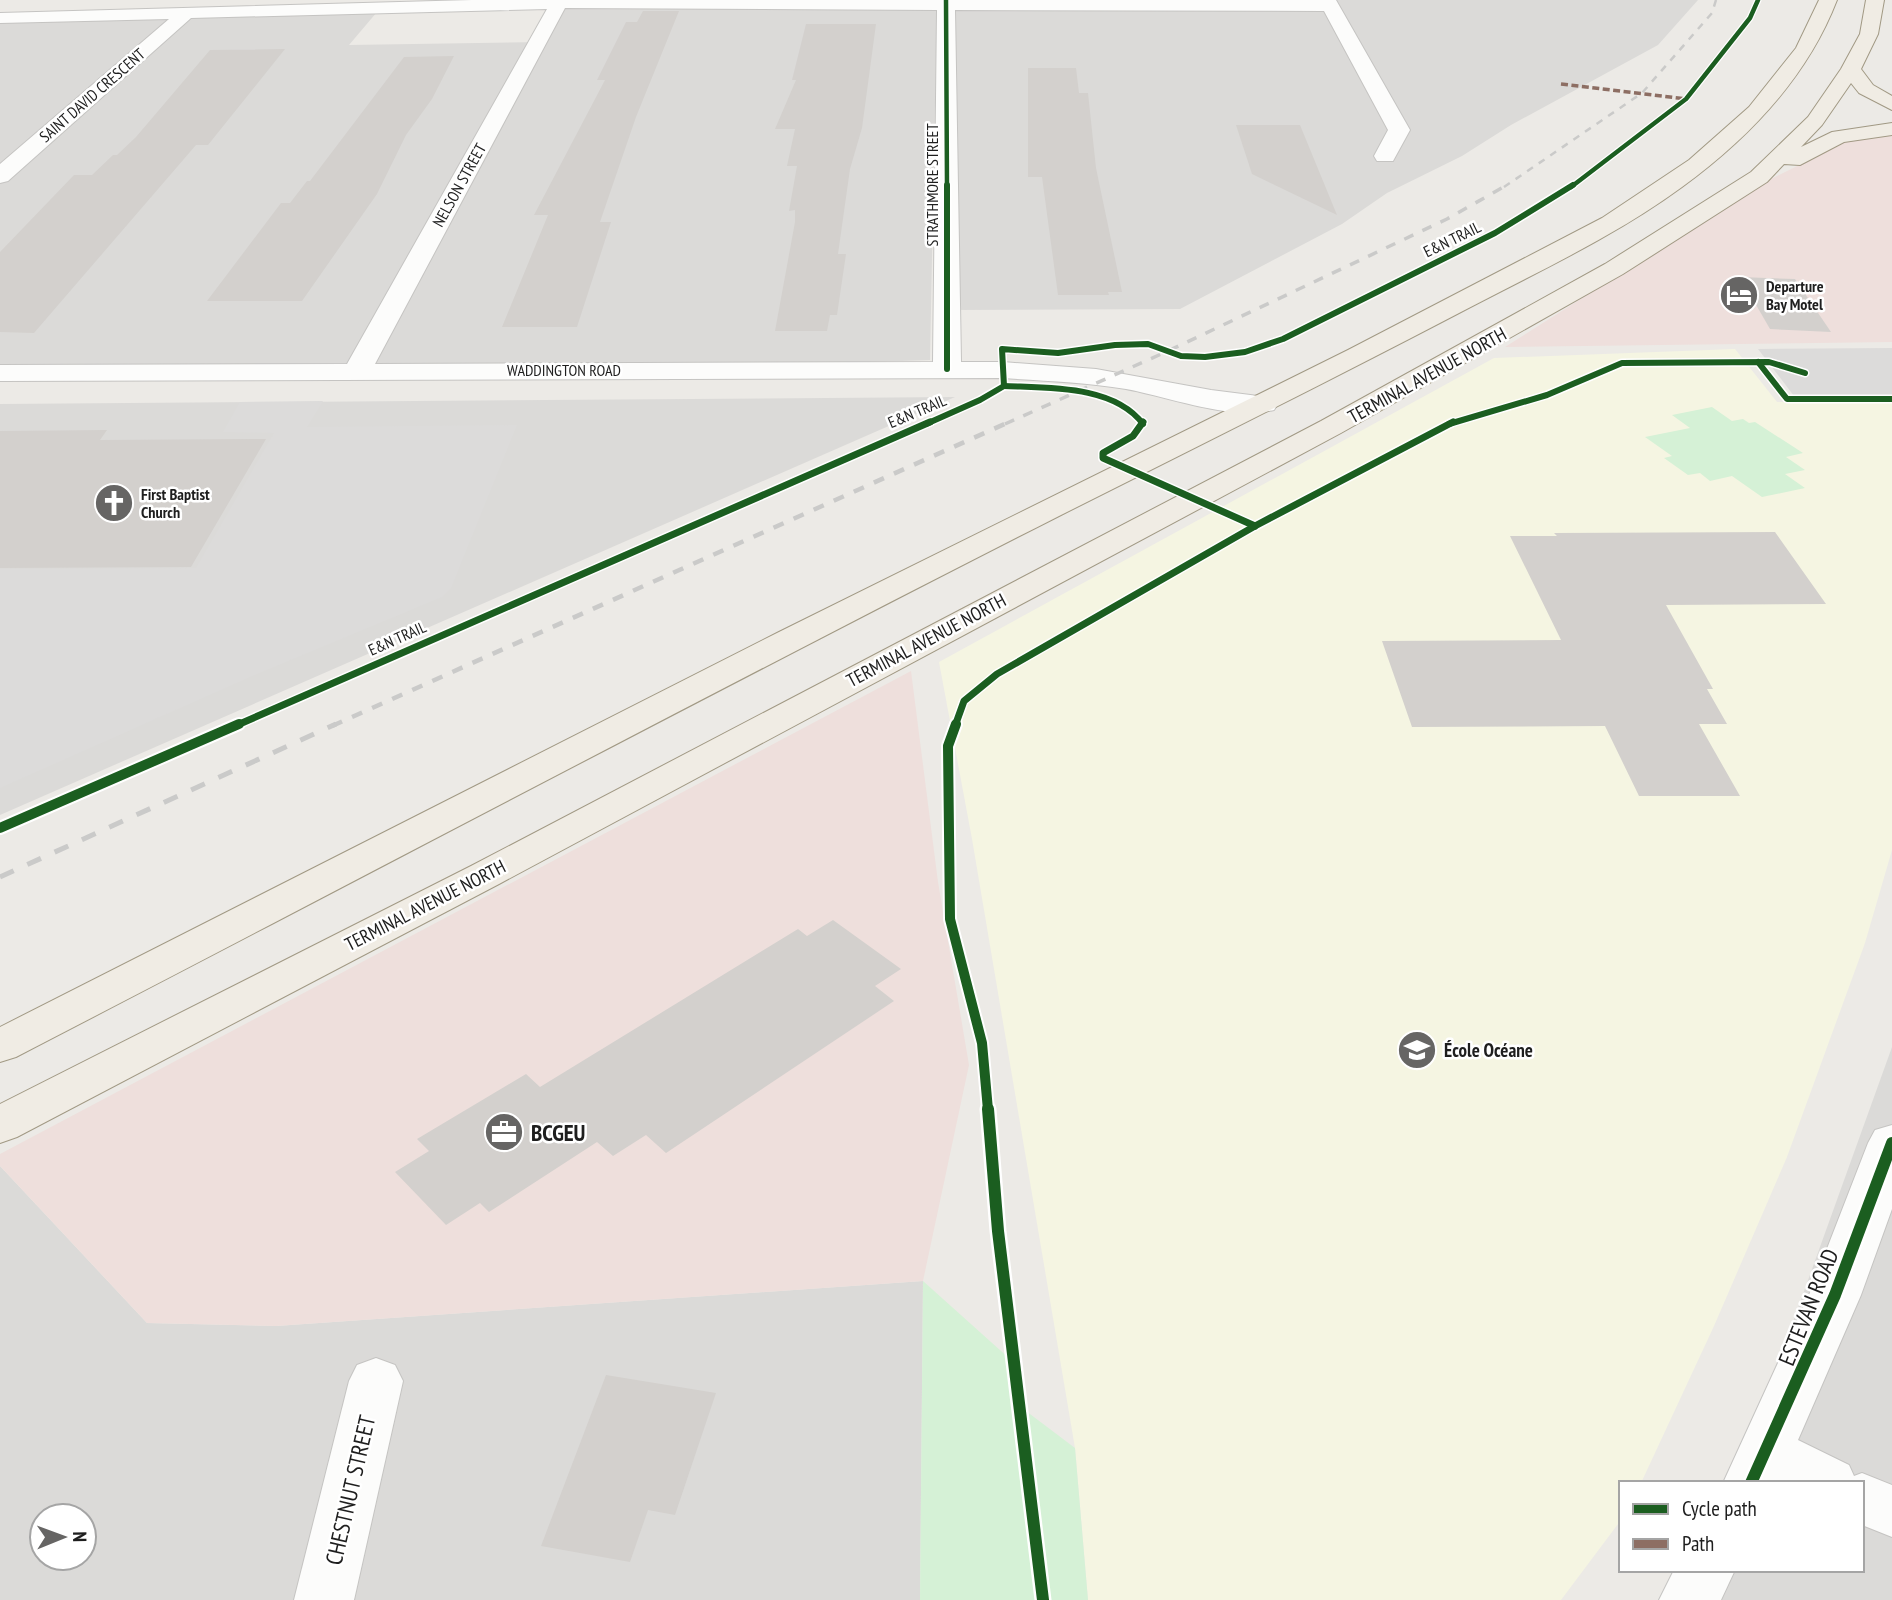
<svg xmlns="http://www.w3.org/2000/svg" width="1892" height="1600" viewBox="0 0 1892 1600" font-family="'PT Sans Narrow',sans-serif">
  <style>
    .residential { fill: #dbdad8; fill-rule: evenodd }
    .commercial { fill: #eedfdc }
    .education { fill: #f5f5e2 }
    .park { fill: #d5f1d6 }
    .parking { fill: #dcdbda }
    .building { fill: #d3d0cd }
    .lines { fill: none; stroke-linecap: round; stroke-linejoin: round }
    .minor-casing { stroke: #c5c4c2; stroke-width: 2 }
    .major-casing { stroke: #a19984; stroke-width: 2 }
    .minor { fill: #fcfcfb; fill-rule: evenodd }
    .major { fill: #f0ece4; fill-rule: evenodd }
    .rail-far3 { stroke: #cacac9; stroke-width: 2.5; stroke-dasharray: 7 7; stroke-linecap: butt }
    .rail-far2 { stroke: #cacac9; stroke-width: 3.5; stroke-dasharray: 10 10; stroke-linecap: butt }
    .rail-far1 { stroke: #cacac9; stroke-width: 4.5; stroke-dasharray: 11 11; stroke-linecap: butt }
    .rail { stroke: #cacac9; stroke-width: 5; stroke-dasharray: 15 15; stroke-linecap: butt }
    .quiet { stroke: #8d6e63; stroke-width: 3.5; stroke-dasharray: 7 3.5; stroke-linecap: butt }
    .cycleway-far4-casing { stroke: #fff; stroke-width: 7 }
    .cycleway-far3-casing { stroke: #fff; stroke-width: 9 }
    .cycleway-far2-casing { stroke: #fff; stroke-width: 10 }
    .cycleway-far1-casing { stroke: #fff; stroke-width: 14 }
    .cycleway-casing { stroke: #fff; stroke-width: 17 }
    .cycleway-far4 { stroke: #1b5e20; stroke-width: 4.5 }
    .cycleway-far3 { stroke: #1b5e20; stroke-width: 6 }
    .cycleway-far2 { stroke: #1b5e20; stroke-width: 7 }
    .cycleway-far1 { stroke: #1b5e20; stroke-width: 10 }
    .cycleway { stroke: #1b5e20; stroke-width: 12 }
    .labels { text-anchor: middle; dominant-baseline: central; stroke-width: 5; stroke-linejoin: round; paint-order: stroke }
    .far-street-label { font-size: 16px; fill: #1e1e1e; stroke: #fff }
    .far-poi-label { font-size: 16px; font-weight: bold; fill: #1e1e1e; stroke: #fff; text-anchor: start }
    .street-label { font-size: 19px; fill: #1e1e1e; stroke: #fff }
    .poi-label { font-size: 19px; font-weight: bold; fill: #1e1e1e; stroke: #fff; text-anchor: start }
    .near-poi-label { font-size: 23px; font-weight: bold; fill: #1e1e1e; stroke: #fff; text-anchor: start }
    .near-street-label { font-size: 23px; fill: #1e1e1e; stroke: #fff }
  </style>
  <rect width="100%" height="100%" fill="#eceae6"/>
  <!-- residential -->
  <g class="residential">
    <polygon points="570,0 937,0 930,360 622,370 0,373 0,19 377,12 349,45 544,42"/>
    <polygon points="953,0 1698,0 1658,45 1511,125 1462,156 1387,193 1342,224 1180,309 952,310"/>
    <polygon points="955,397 0,815 0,404"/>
    <polygon points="1892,1047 1892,1600 1673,1600 1694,1570 1862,1570 1862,1483 1735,1483"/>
    <path d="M0 1166 147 1323 276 1326 923 1281 920 1600H0ZM42 1516H84V1558H42Z"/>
  </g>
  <!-- commercial -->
  <g class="commercial">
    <polygon points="1892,135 1892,342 1505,347 1767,181 1854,138"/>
    <polygon points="911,671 938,882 969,1065 923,1281 276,1326 147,1323 0,1166 0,1154"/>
  </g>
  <!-- education -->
  <polygon class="education" points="1735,349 1777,402 1892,403 1892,850 1865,943 1787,1157 1714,1326 1641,1483 1621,1483 1621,1520 1561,1600 1088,1600 1075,1448 972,839 939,662 1494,358"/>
  <!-- park -->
  <g class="park">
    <polygon points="1712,407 1732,421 1743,419 1749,423 1755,422 1803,453 1786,457 1805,470 1785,474 1805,488 1762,497 1732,476 1710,481 1700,473 1688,475 1664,458 1672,456 1645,437 1690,428 1672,415"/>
    <polygon points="923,1281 1020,1368 1022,1408 1075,1448 1088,1600 920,1600"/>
  </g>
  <!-- parking -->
  <g class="parking">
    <polygon points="1892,348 1892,395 1794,396 1758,349"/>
    <polygon points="323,401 307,427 517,425 451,588 442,597 250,677 0,788 0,569 196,568 274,433 223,432 240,402"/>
  </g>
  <!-- building -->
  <g class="building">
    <polygon points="643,11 679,11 636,117 600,222 611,222 577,327 502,327 548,215 534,215 605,80 597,80 626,22 637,22"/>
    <polygon points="806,24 876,24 862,128 850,169 838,254 846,254 837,315 830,315 827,331 775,331 795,222 795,210 789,211 797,166 787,166 795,129 775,129 796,80 792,80"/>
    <polygon points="285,49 208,145 196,145 34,333 0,332 0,252 74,175 92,175 113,155 117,155 136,137 210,50"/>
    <polygon points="454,56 432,99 406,135 377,194 302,301 207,301 281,203 290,203 307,181 310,181 404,57"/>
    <polygon points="1028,68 1076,68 1079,93 1088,93 1096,168 1122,292 1108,292 1109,295 1058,295 1042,177 1028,177"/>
    <polygon points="1236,125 1300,125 1337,215 1252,174"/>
    <polygon points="1740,277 1795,279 1831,332 1770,329"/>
    <polygon points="107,430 100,440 266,439 191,567 0,568 0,431"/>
    <polygon points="1775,532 1826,604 1666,605 1713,689 1707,689 1727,724 1699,724 1740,796 1639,796 1605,726 1412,727 1382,641 1561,640 1510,536 1557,536 1554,533"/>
    <polygon points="833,920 901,969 875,986 894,1001 666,1153 646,1135 613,1156 597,1142 489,1212 480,1203 446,1225 395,1172 429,1151 417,1139 526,1074 540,1087 798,929 807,936"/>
    <polygon points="606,1375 716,1393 675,1515 648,1510 630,1562 541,1546"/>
  </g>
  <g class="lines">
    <!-- minor casing -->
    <g class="minor-casing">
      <g id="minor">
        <path d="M472 0H1336L1410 130 1393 161H1377L1374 156 1388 130 1324 11 955 10 961 362H1003L1096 369 1211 390 1274 398 1278 404 1274 410C1230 421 1170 397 1126 389 1085 382 1044 381 1003 378L0 381V365L347 364 547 9 191 18 8 181 0 183V164L169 19 0 23V13ZM565 8 937 10 933 362 375 364Z"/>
        <polygon points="1892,1125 1892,1209 1861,1295 1798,1440 1849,1465 1854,1476 1862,1473 1892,1485 1892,1537 1862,1525 1862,1483 1723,1483 1809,1295 1868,1143 1875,1130"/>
        <polygon points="376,1358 395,1365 403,1381 354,1600 294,1600 349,1381 357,1365"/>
        <polygon points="1674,1570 1735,1570 1721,1600 1659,1600"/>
      </g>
    </g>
    <!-- major casing -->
    <g class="major-casing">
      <g id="major">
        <path d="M1819 0H1837C1807 78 1749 138 1682 187 1614 237 1535 273 1459 313 1327 382 1193 449 1059 516 710 693 364 877 16 1057L0 1062V1027L779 632 1348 350 1602 218 1689 160 1749 107 1796 48Z"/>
        <polygon points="1866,0 1884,0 1878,34 1861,69 1873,85 1892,96 1892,110 1859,93 1851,83 1822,125 1801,147 1832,132 1892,123 1892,135 1844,142 1800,165 1784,164 1767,182 1623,274 1341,433 499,884 17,1137 0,1143 0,1104 471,866 1321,421 1605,264 1751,172 1808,117 1841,69 1860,34"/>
      </g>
    </g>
    <!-- minor -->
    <use href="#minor" class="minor"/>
    <!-- major -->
    <use href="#major" class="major"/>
    <!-- rail-far3 -->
    <polyline class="rail-far3" points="1504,187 1642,93 1712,13 1716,0"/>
    <!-- rail-far2 -->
    <polyline class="rail-far2" points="1005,424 1168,351 1447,219 1507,185"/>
    <!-- rail-far1 -->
    <polyline class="rail-far1" points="332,726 1009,422"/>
    <!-- rail -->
    <polyline class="rail" points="0,877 336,724"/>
    <!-- quiet -->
    <polyline class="quiet" points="1561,84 1686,99"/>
    <!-- cycleway-far4 casing -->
    <g class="cycleway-far4-casing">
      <g id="cycleway-far4">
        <polyline points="946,0 947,187"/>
        <polyline points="1571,187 1686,99 1750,18 1758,0"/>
      </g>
    </g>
    <!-- cycleway-far3 casing -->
    <g class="cycleway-far3-casing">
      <g id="cycleway-far3">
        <polyline points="947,185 947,369"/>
        <polyline points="1758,362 1787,399 1892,399"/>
        <path d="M1004 386C1048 388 1114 385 1143 424"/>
        <polyline points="926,424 980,400 1004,386 1002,349 1058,353 1115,345 1148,344 1181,356 1205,357 1245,352 1283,339 1495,233 1573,185"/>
        <polyline points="1449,424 1547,395 1622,363 1769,362 1805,373"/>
      </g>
    </g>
    <!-- cycleway-far2 casing -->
    <g class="cycleway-far2-casing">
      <g id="cycleway-far2">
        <polyline points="1143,422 1133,436 1103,453 1103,458 1255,526"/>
        <polyline points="235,726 930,422"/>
        <polyline points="955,726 964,701 997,674 1255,526 1453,422"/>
      </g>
    </g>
    <!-- cycleway-far1 casing -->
    <g class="cycleway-far1-casing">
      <g id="cycleway-far1">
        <polyline points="956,724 948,746 950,919 982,1043 988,1110"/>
        <polyline points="0,828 239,724"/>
      </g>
    </g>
    <!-- cycleway casing -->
    <g class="cycleway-casing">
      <g id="cycleway">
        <polyline points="988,1109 998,1231 1043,1600"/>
        <polyline points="1751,1483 1835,1295 1892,1143"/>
      </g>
    </g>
    <!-- cycleway-far4 -->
    <use href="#cycleway-far4" class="cycleway-far4"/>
    <!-- cycleway-far3 -->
    <use href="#cycleway-far3" class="cycleway-far3"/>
    <!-- cycleway-far2 -->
    <use href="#cycleway-far2" class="cycleway-far2"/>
    <!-- cycleway-far1 -->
    <use href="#cycleway-far1" class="cycleway-far1"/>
    <!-- cycleway -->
    <use href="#cycleway" class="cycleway"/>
  </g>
  <!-- icons -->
  <defs>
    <g id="hotel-disc" transform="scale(2.0125)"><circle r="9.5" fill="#666564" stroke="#fff"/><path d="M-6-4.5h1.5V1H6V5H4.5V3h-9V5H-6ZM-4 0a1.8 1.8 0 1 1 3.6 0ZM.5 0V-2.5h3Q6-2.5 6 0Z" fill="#fff"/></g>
    <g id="church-disc" transform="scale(2.0125)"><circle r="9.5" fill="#666564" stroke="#fff"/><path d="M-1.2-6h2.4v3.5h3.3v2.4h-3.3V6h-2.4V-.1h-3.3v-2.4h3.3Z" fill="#fff"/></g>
    <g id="school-disc" transform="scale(2.0125)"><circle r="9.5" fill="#666564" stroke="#fff"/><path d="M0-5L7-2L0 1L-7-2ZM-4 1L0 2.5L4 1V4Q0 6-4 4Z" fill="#fff"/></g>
    <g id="office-disc" transform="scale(2.0125)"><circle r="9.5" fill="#666564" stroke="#fff"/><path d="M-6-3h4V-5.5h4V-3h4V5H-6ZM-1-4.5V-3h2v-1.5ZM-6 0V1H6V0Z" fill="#fff"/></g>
  </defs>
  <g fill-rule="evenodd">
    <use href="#hotel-disc" x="1739" y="295"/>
    <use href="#church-disc" x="114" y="503"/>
    <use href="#school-disc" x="1417" y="1050"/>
    <use href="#office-disc" x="504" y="1132"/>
  </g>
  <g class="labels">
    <!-- far-street labels -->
    <g class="far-street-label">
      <text transform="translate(92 95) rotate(-41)">SAINT DAVID CRESCENT</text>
      <text transform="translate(459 185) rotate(-61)">NELSON STREET</text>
      <text transform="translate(932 185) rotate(-90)">STRATHMORE STREET</text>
      <text transform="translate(1452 239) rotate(-26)">E&amp;N TRAIL</text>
      <text x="564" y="370">WADDINGTON ROAD</text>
      <text transform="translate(917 411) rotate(-23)">E&amp;N TRAIL</text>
      <text transform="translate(397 638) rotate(-24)">E&amp;N TRAIL</text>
    </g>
    <!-- far-poi labels -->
    <g class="far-poi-label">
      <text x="1766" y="286">Departure<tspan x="1766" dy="18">Bay Motel</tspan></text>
      <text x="141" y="494">First Baptist<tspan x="141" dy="18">Church</tspan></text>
    </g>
    <!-- street labels -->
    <g class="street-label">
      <text transform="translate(1427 375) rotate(-29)">TERMINAL AVENUE NORTH</text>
      <text transform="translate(926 640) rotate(-28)">TERMINAL AVENUE NORTH</text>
      <text transform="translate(425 905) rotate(-27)">TERMINAL AVENUE NORTH</text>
    </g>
    <!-- poi labels -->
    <g class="poi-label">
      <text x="1444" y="1050">École Océane</text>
    </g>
    <!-- near-poi labels -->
    <g class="near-poi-label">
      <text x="531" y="1132">BCGEU</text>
    </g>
    <!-- near-street labels -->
    <g class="near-street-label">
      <text transform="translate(1808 1307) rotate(-68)">ESTEVAN ROAD</text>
      <text transform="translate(350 1490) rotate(-77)">CHESTNUT STREET</text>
    </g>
  </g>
  <!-- legend -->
  <rect x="1619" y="1481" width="245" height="91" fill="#ffffff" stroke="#a5a5a5" stroke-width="2"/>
  <rect x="1633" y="1504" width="35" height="10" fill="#1b5e20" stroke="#a5a5a5" stroke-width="2"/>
  <text x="1682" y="1516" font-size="21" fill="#1e1e1e">Cycle path</text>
  <rect x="1633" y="1539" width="35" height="10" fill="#8d6e63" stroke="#a5a5a5" stroke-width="2"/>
  <text x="1682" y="1551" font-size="21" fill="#1e1e1e">Path</text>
  <!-- north arrow -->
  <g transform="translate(63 1537) rotate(89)"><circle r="33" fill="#ffffff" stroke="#a5a5a5" stroke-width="2"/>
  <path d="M0-5L12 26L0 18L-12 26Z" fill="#666564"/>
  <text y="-10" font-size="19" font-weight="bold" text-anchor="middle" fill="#1e1e1e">N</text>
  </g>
</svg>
